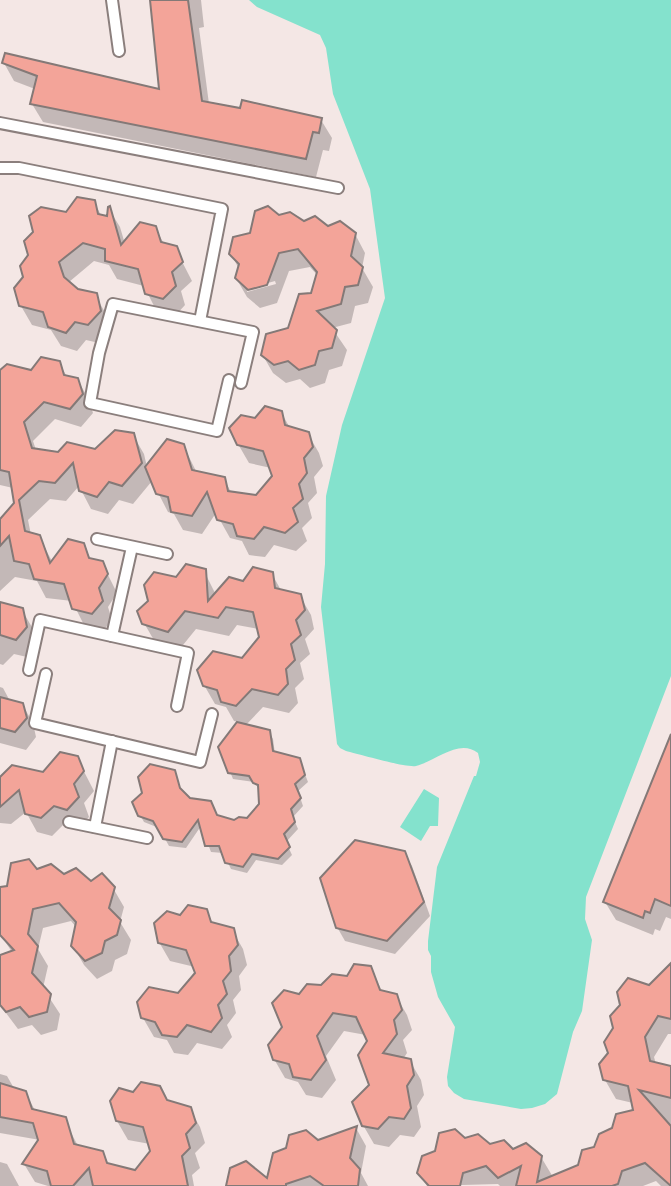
<svg xmlns="http://www.w3.org/2000/svg" width="671" height="1186" viewBox="0 0 671 1186" font-family="Lora,serif">
  <style>
    .water { fill: #84e2cd }
    .shadow { fill: #0003; fill-rule: evenodd }
    .building { fill: #f3a499; stroke: #847977; stroke-width: 2 }
    .lines { fill: none; stroke-linecap: round; stroke-linejoin: round }
    .service-casing { stroke: #8b7f7d; stroke-width: 14 }
    .service { stroke: #fff; stroke-width: 10 }
  </style>
  <rect width="100%" height="100%" fill="#f4e7e5"/>
  <!-- water -->
  <g class="water">
    <path d="M249 0H671V676L586 897 585 919 592 940 582 1011 573 1032 557 1094 545 1104 532 1108 521 1109 464 1099 454 1093 448 1086 447 1077 455 1027 438 997 431 972V956L428 950V941L437 867 474 776H476L480 762 478 753C459 738 436 761 416 766 406 768 359 754 346 751L340 748 337 744 321 607 325 564 326 496 342 425 385 298 370 189 333 94 326 48 320 35 257 7Z"/>
    <polygon points="424,789 439,798 438,826 430,826 421,841 400,827"/>
  </g>
  <!-- shadow -->
  <g class="shadow">
    <polygon points="152,0 201,0 204,27 199,28 209,104 321,120 332,138 329,151 323,150 316,177 43,122 32,104 35,89 14,81 4,63 161,91"/>
    <polygon points="94,202 102,217 109,218 109,209 120,227 125,244 155,227 164,244 175,248 192,281 181,291 185,305 174,317 157,312 144,286 117,279 109,265 94,261 69,282 77,291 95,295 106,314 99,343 86,340 77,351 61,346 51,330 32,325 21,306 66,214"/>
    <path d="M279 217 355 234 365 253 362 268 373 287 368 303 355 306 351 323 332 328 347 350 342 366 329 370 325 383 310 388 300 379 286 383 273 373 262 354 289 330 313 295 318 276 310 267 289 271 277 303 260 308 247 297 236 278 239 269 231 254 252 234ZM275 281 276 284 247 292V289Z"/>
    <polygon points="59,362 67,377 77,379 88,398 93,413 81,427 55,419 33,441 36,450 59,454 95,451 133,435 144,454 147,467 183,445 197,473 224,479 232,494 256,497 274,477 271,468 249,463 238,444 256,420 281,412 290,428 308,434 319,453 323,466 314,477 317,493 308,503 312,518 302,528 307,541 296,551 274,545 265,557 249,555 242,541 230,538 216,513 202,534 183,530 174,514 168,512 152,481 133,504 119,500 108,514 91,509 79,486 66,501 50,499 28,520 31,535 39,537 53,563 83,545 92,561 102,563 117,593 108,607 112,620 102,632 85,627 72,601 46,598 37,581 15,577 0,591 0,522 15,504 13,488 0,485 0,373 32,372"/>
    <polygon points="204,571 216,595 272,574 282,592 300,596 311,615 314,629 305,639 310,654 300,663 304,679 295,688 298,703 289,713 263,707 245,726 269,732 273,739 275,754 299,759 308,782 298,791 303,806 293,817 298,829 286,842 292,855 282,865 256,860 247,873 231,869 223,853 211,852 201,826 186,848 169,846 159,828 144,822 140,815 174,772 181,792 189,800 217,817 234,822 248,820 261,805 260,790 254,782 233,779 220,747 239,722 234,721 226,707 215,704 204,685 242,660 260,638 258,629 237,625 229,636 196,629 179,650 155,642 144,623 176,579"/>
    <polygon points="0,604 22,610 33,629 27,657 14,654 3,665 0,664"/>
    <polygon points="0,687 3,688 10,701 22,704 33,723 36,737 26,750 0,743"/>
    <polygon points="671,744 671,919 666,917 660,931 655,929 653,935 616,920 605,902"/>
    <polygon points="77,758 94,791 84,803 89,817 78,828 65,823 52,836 37,832 26,812 11,824 0,823 0,777 43,774"/>
    <polygon points="404,853 412,866 430,916 395,954 345,941 337,927"/>
    <polygon points="36,871 113,888 124,907 120,922 131,940 127,954 115,960 112,971 97,979 84,965 73,946 77,928 71,921 43,928 38,949 48,966 43,988 60,1014 57,1030 41,1035 32,1025 18,1029 0,1005 0,957 12,952 0,934 0,889 8,888"/>
    <polygon points="206,911 214,925 232,930 243,949 247,965 239,976 241,990 233,1000 236,1013 227,1025 232,1037 222,1049 197,1043 188,1055 174,1053 167,1040 154,1037 143,1018 179,995 197,973 195,967 170,961 159,942 180,917"/>
    <polygon points="370,967 383,993 396,996 407,1015 412,1030 403,1040 407,1053 403,1059 410,1061 421,1080 424,1095 417,1106 421,1127 414,1137 400,1135 389,1147 374,1144 363,1125 371,1086 369,1041 366,1035 344,1031 326,1056 336,1080 322,1098 306,1095 298,1082 285,1078 274,1059 284,1028 299,996"/>
    <polygon points="671,977 671,1034 668,1034 654,1057 656,1064 671,1067 671,1186 661,1186 656,1181 643,1186 500,1186 498,1184 427,1186 419,1173 465,1140 541,1157 553,1177 579,1167 613,1129 635,1111 633,1103 616,1099 605,1080 650,986"/>
    <polygon points="0,1074 7,1076 15,1090 25,1092 36,1112 64,1119 78,1146 102,1152 110,1166 136,1172 152,1151 150,1144 128,1140 117,1121 168,1102 189,1108 200,1127 205,1143 195,1153 200,1168 192,1175 194,1186 48,1186 35,1182 24,1164 40,1140 0,1133"/>
    <polygon points="356,1128 366,1146 361,1173 368,1186 225,1186 268,1181 318,1142"/>
    <polygon points="0,1162 7,1164 19,1186 0,1186"/>
  </g>
  <!-- building -->
  <g class="building">
    <polygon points="150,0 188,0 202,101 240,108 242,100 322,118 319,133 313,132 306,159 30,104 37,76 2,63 5,53 159,89"/>
    <polygon points="77,197 95,200 98,214 107,216 108,207 110,206 121,245 140,222 156,226 161,242 177,246 183,262 172,272 176,286 163,299 145,294 138,269 105,261 105,249 83,243 59,262 64,277 78,289 97,293 101,311 88,325 75,322 66,333 48,327 43,312 19,306 14,288 23,277 20,266 28,255 24,241 33,232 29,216 41,207 66,212"/>
    <polygon points="268,206 279,215 290,212 304,221 315,216 328,226 340,221 356,233 351,256 363,267 358,285 345,287 341,304 317,311 337,330 332,348 319,351 315,365 299,370 288,361 274,365 261,355 266,334 288,328 299,294 311,293 317,272 298,249 279,253 267,285 248,290 235,278 239,264 229,254 233,237 250,233 255,211"/>
    <polygon points="41,357 60,361 64,375 78,378 83,394 70,409 44,402 24,422 32,448 58,452 67,442 95,449 115,430 134,433 142,463 122,486 109,482 97,497 79,491 73,463 55,483 39,481 19,500 25,531 40,535 50,563 68,539 84,543 89,558 103,561 108,574 99,588 103,601 92,614 72,609 64,584 34,579 29,564 14,561 9,536 0,546 0,519 14,503 9,472 0,470 0,370 7,364 31,370"/>
    <polygon points="265,406 282,411 285,425 309,432 313,447 304,458 307,473 299,484 303,499 293,508 298,522 285,533 264,527 254,539 237,536 233,524 217,520 207,492 192,516 171,512 168,497 156,494 145,467 167,439 184,444 192,470 225,477 228,491 256,495 272,476 263,451 237,445 229,428 241,415 255,418"/>
    <polygon points="186,564 206,569 208,601 229,577 243,581 253,567 273,572 275,588 301,594 305,610 296,620 301,635 291,644 295,660 286,669 288,684 278,695 252,689 236,706 221,702 217,690 203,686 197,670 213,651 242,658 259,637 253,612 226,607 218,618 185,611 168,632 142,624 137,611 148,601 144,585 154,572 176,577"/>
    <polygon points="0,602 23,608 27,627 16,640 0,635"/>
    <polygon points="0,697 23,703 27,718 15,732 0,728"/>
    <polygon points="237,722 270,730 273,751 300,758 305,775 295,784 301,798 291,809 295,822 284,834 290,847 278,859 252,854 243,867 225,863 219,846 205,846 198,820 182,842 163,839 153,821 138,816 132,802 142,793 138,777 150,764 175,770 180,788 190,798 211,801 217,815 234,820 239,817 247,818 259,804 258,785 253,783 249,776 228,773 218,747"/>
    <polygon points="671,734 671,906 655,899 650,913 645,911 643,918 603,902"/>
    <polygon points="60,752 78,756 84,771 74,784 79,797 67,810 54,806 41,818 25,814 19,790 0,807 0,777 12,765 43,772"/>
    <polygon points="355,840 405,851 424,902 387,941 336,928 320,878"/>
    <polygon points="29,859 37,869 51,864 64,874 76,868 91,881 102,873 115,887 109,908 121,920 117,935 105,941 102,953 85,961 71,946 76,922 59,903 33,909 28,934 38,946 32,973 51,994 47,1012 29,1017 20,1007 6,1012 0,1005 0,955 14,950 0,935 0,887 7,886 11,863"/>
    <polygon points="188,905 207,909 211,922 234,928 238,945 229,956 231,971 223,981 227,994 218,1005 222,1018 211,1032 187,1025 177,1037 162,1035 155,1022 141,1018 137,1002 149,987 178,993 195,973 186,950 158,943 154,923 167,911 180,915"/>
    <polygon points="671,963 671,1019 658,1016 645,1037 650,1061 671,1066 671,1098 639,1090 671,1126 671,1186 645,1163 622,1171 618,1184 612,1186 516,1186 521,1166 498,1178 486,1166 463,1173 460,1186 429,1186 417,1173 422,1156 435,1151 439,1133 455,1129 465,1138 478,1134 490,1144 504,1140 513,1149 526,1143 542,1156 537,1182 578,1165 582,1150 594,1147 599,1134 612,1128 616,1114 633,1110 628,1086 603,1080 599,1064 608,1053 604,1042 613,1028 610,1016 620,1005 617,992 628,978 649,985"/>
    <polygon points="354,964 371,966 380,990 397,994 402,1010 394,1020 397,1034 383,1053 411,1059 414,1075 407,1086 411,1108 404,1119 389,1117 378,1129 362,1126 352,1102 369,1085 358,1055 367,1041 356,1017 333,1013 317,1036 326,1060 311,1080 293,1077 289,1064 273,1060 268,1045 282,1027 272,1003 284,990 299,994 307,984 321,985 332,974 347,976"/>
    <polygon points="141,1082 160,1086 167,1100 191,1107 196,1123 186,1134 190,1148 182,1156 188,1186 93,1186 89,1168 73,1186 51,1186 47,1171 22,1164 38,1140 33,1123 0,1117 0,1083 26,1091 32,1109 66,1117 74,1144 103,1151 107,1163 135,1170 150,1151 143,1127 116,1121 110,1101 119,1088 133,1092"/>
    <polygon points="357,1126 350,1158 360,1169 358,1186 324,1186 310,1176 286,1184 286,1186 226,1186 230,1168 246,1161 267,1178 273,1153 286,1148 289,1135 306,1130 318,1140"/>
  </g>
  <g class="lines">
    <!-- service casing -->
    <g class="service-casing">
      <g id="service">
        <polyline points="112,0 119,51"/>
        <polyline points="0,123 338,188"/>
        <polyline points="0,168 19,168 222,209 200,321"/>
        <polyline points="229,380 217,431 90,403 99,353 113,304 253,332 241,383"/>
        <polyline points="97,539 167,554"/>
        <polyline points="112,636 132,547"/>
        <polyline points="29,670 40,620 188,653 177,706"/>
        <polyline points="46,674 35,723 200,762 212,714"/>
        <polyline points="69,822 147,838"/>
        <polyline points="95,827 112,741"/>
      </g>
    </g>
    <!-- service -->
    <use href="#service" class="service"/>
  </g>
</svg>
